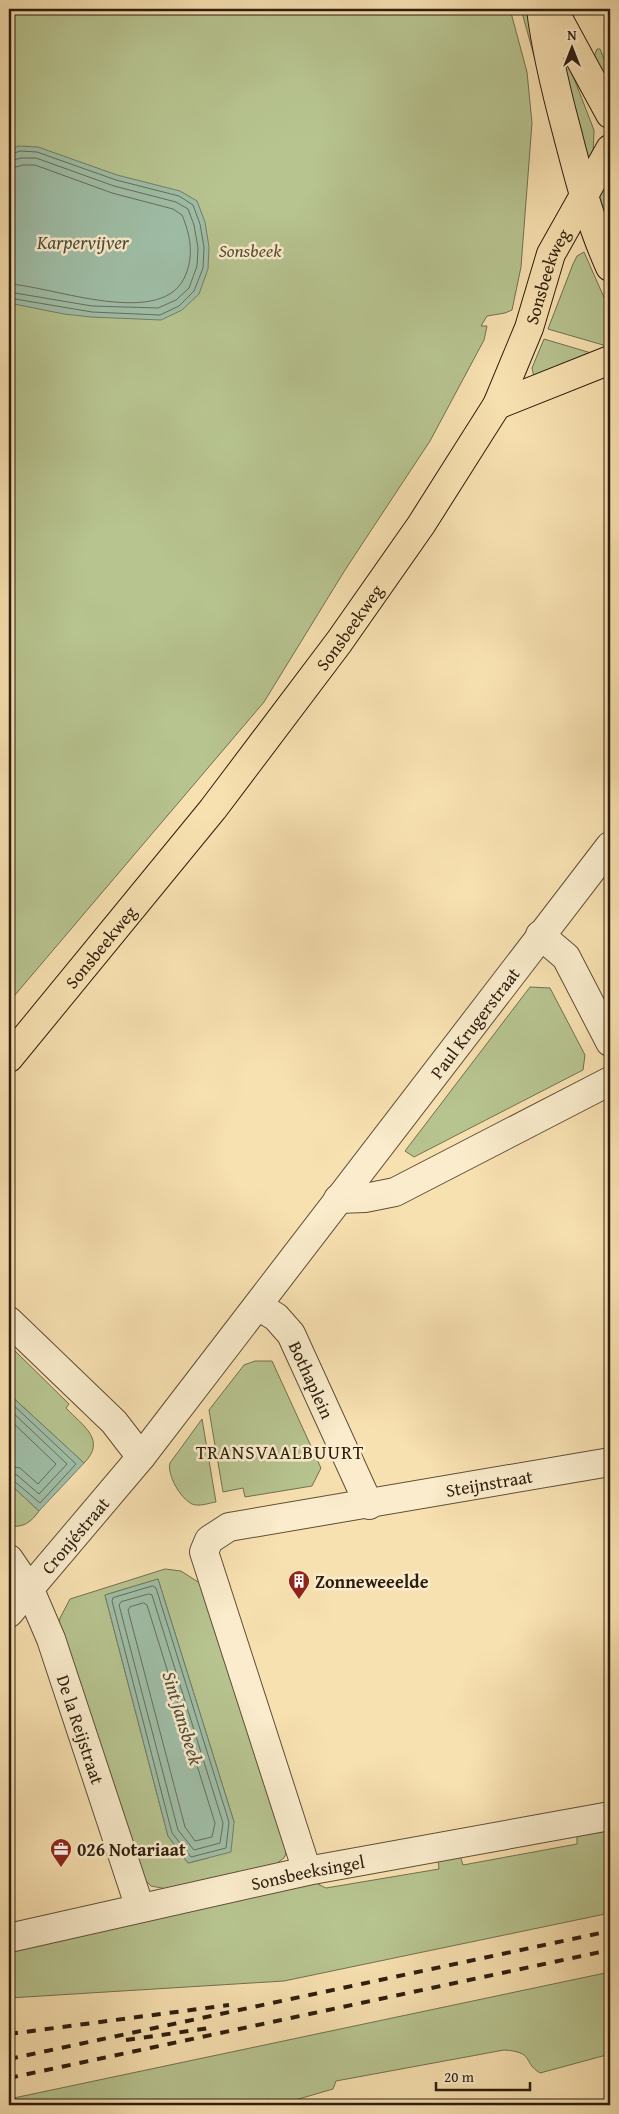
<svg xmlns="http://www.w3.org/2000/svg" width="619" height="2114" viewBox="0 0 619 2114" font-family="'Gentium Book Plus',serif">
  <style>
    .green { fill: #b7c490; stroke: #72704f; fill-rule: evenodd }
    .water { fill: #9fbea7; stroke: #717e6a }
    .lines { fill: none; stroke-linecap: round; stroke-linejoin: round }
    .shore { stroke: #666e5a; stroke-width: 1 }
    .minor-casing { stroke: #604e37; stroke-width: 30 }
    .major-casing { stroke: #2d1d0e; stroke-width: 30 }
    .minor { stroke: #faeccc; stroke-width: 28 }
    .major { stroke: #f8e1b1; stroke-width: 28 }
    .rail { stroke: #2d1d0e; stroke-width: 4; stroke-dasharray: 9 9; stroke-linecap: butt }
    .labels { text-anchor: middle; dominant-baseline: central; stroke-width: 5; stroke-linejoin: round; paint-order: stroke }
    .park-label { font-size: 18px; font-style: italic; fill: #564f35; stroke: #faeccc }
    .street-label { font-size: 18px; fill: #2d1d0e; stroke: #faeccc }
    .poi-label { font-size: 18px; font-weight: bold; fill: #2d1d0e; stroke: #faeccc; text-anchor: start }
    .water-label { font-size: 19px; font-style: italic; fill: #4f4d3c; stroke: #faeccc }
    .neighbourhood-label { font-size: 19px; letter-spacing: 1px; fill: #2d1d0e; stroke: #faeccc }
  </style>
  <rect width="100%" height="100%" fill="#f8e1b1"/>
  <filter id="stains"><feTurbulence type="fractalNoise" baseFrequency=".004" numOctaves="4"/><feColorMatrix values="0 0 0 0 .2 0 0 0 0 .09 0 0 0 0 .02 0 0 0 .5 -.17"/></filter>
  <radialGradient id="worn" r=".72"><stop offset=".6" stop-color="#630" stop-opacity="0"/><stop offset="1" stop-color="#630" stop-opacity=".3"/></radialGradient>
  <!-- green -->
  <g class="green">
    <polygon points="9,9 510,9 527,72 532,123 521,267 512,310 505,313 487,316 481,326 487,326 484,340 430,441 345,570 264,702 9,1002"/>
    <polygon points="521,9 526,9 534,38 541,81"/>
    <polygon points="554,44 561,45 594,130 593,156 587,173"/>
    <polygon points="597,49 600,49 610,74 610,101 592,61"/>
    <polygon points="610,169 610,224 602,228 596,196"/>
    <polygon points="584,252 610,311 610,347 548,329 573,264 577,256"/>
    <polygon points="544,339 598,355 534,377 532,368"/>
    <polygon points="530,987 550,988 585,1055 583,1070 414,1157 405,1151"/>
    <path d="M9 1345 69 1404 66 1408C83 1426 107 1440 84 1463L9 1394Z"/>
    <polygon points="255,1361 272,1361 321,1468 312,1486 245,1497 243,1488 223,1492 209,1410 244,1365"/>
    <path d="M202 1419 216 1502C209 1503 199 1507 192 1504 180 1498 167 1475 170 1463Z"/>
    <path d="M9 1483 39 1511C31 1522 24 1528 9 1526Z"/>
    <path d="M165 1569 181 1571 206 1587 287 1851 284 1858 276 1864 167 1889 151 1886 140 1875 58 1632 60 1618 70 1599ZM158 1579 234 1822 208 1858 188 1863 168 1836 105 1595Z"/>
    <polygon points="604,1830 606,1838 610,1838 610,1913 284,1981 9,1998 9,1948 308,1879 326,1888 439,1869 438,1859 460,1855 463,1865 577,1844 577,1834"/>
    <path d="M610 1972V2054L540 2073C522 2062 535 2052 504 2050L336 2081 333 2089 278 2105 269 2099 240 2105H9V2099Z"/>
  </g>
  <!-- water -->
  <g class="water">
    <polygon points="18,146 38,147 117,175 180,191 197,201 205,222 209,247 208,269 199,294 182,310 161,320 91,317 64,314 9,303 9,151"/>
    <polygon points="9,1394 84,1463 39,1511 9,1483"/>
    <polygon points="158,1579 234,1822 231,1852 188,1863 168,1836 105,1595"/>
  </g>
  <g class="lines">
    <!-- shore -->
    <g class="shore">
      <polyline points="9,155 20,151 37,152 116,180 179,196 193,205 200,224 204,247 203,268 194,291 179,306 160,315 92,312 9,298"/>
      <polyline points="9,161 21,158 36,158 114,186 176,202 188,209 194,225 198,248 197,266 189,288 176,300 158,308 92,306 9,292"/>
      <path d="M9 169 23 165H35L112 193 173 209 182 215C190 234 194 254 186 274 165 331 52 286 9 284"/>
      <polyline points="9,1401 76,1464 40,1503 14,1481 9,1479"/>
      <polyline points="9,1409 67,1464 39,1494 17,1475 9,1473"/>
      <polyline points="9,1419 56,1464 38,1484 20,1468 9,1466"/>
      <polygon points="153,1586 156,1588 229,1822 226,1848 191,1857 172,1833 112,1601 113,1598"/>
      <polygon points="149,1594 152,1595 223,1823 220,1843 194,1850 178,1830 119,1605 121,1602"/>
      <polygon points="144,1603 147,1605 215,1823 212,1837 195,1841 185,1827 128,1610 130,1607"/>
    </g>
    <!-- minor casing -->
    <g class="minor-casing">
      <g id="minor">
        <polyline points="540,935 566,957 610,1042"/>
        <polyline points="338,1199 365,1198 395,1192 610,1081"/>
        <path id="s1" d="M258 1306 276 1317 291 1334 369 1505"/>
        <polyline points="9,1321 114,1422 141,1457"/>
        <path id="s2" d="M9 1559 30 1590 51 1639 140 1908"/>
        <path id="s3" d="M9 1613 141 1457 610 846"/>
        <path id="s4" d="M307 1871 204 1552 209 1540 229 1527 610 1462"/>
        <path id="s5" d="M9 1938 307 1871 610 1816"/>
      </g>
    </g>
    <!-- major casing -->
    <g class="major-casing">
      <g id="major">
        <path d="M541 9C546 51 556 91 567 132 579 178 590 223 610 267"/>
        <polyline points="553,9 610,114"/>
        <polyline points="497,405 610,360"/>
        <path id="s6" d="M9 1058 213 809 339 642 421 525 497 405 529 328 551 254 610 149"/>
      </g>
    </g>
    <!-- minor -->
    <use href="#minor" class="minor"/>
    <!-- major -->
    <use href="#major" class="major"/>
    <!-- rail -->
    <g class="rail">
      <polyline points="9,2034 229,2005"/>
      <polyline points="126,2040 210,2028"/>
      <polyline points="9,2059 610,1931"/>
      <polyline points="9,2078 610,1950"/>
    </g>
  </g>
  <!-- icons -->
  <defs>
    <g id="building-pin" transform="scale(1.125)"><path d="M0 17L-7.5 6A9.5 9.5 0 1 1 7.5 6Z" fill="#8f2418" stroke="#faeccc"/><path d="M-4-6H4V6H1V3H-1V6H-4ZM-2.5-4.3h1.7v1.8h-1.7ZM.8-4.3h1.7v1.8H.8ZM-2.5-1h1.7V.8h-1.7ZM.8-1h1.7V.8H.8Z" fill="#fff"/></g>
    <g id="office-pin" transform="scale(1.125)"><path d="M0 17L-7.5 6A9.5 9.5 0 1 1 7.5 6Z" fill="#8f2418" stroke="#faeccc"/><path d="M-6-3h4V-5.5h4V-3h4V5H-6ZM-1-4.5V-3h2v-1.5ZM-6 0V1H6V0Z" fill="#fff"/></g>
  </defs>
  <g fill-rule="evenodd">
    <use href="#building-pin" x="299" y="1581"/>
    <use href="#office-pin" x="61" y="1849"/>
  </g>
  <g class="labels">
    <!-- park labels -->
    <g class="park-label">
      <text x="250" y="250">Sonsbeek</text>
    </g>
    <!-- street labels -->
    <g class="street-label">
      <text stroke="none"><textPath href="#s6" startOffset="954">Sonsbeekweg</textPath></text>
      <text stroke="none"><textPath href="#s6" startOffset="549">Sonsbeekweg</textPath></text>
      <text stroke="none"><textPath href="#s6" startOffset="144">Sonsbeekweg</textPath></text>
      <text stroke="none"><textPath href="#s3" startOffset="752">Paul Krugerstraat</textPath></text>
      <text stroke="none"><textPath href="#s1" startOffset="94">Bothaplein</textPath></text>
      <text stroke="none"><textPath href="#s4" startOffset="636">Steijnstraat</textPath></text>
      <text stroke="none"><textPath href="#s3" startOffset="102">Cronjéstraat</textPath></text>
      <text stroke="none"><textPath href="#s2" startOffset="186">De la Reijstraat</textPath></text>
      <text stroke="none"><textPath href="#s5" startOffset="306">Sonsbeeksingel</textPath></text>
    </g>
    <!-- poi labels -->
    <g class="poi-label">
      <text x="315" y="1581">Zonneweeelde</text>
      <text x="77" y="1849">026 Notariaat</text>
    </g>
    <!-- water labels -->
    <g class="water-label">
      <text x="83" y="242">Karpervijver</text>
      <text transform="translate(183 1718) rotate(73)">Sint Jansbeek</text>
    </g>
    <!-- neighbourhood labels -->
    <g class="neighbourhood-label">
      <text x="280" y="1452">TRANSVAALBUURT</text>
    </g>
  </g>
  <!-- margin -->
  <rect width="619" height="2114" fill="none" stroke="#f8e1b1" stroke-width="30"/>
  <rect x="10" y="10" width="599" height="2094" fill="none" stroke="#2d1d0e" stroke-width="2.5"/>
  <rect x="15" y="15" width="589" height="2084" fill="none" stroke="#2d1d0e"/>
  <!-- north arrow -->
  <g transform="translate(572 48)" stroke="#faeccc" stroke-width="4" paint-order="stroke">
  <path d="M0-4L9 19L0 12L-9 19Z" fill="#2d1d0e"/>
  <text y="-8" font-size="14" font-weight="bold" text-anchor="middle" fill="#2d1d0e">N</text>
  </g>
  <!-- scale -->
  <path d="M436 2082v8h94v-8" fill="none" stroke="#2d1d0e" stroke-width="2.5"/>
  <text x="444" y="2082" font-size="15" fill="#2d1d0e" stroke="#faeccc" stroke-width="4" paint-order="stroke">20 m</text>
  <rect width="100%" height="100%" filter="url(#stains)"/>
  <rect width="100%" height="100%" fill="url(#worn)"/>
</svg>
